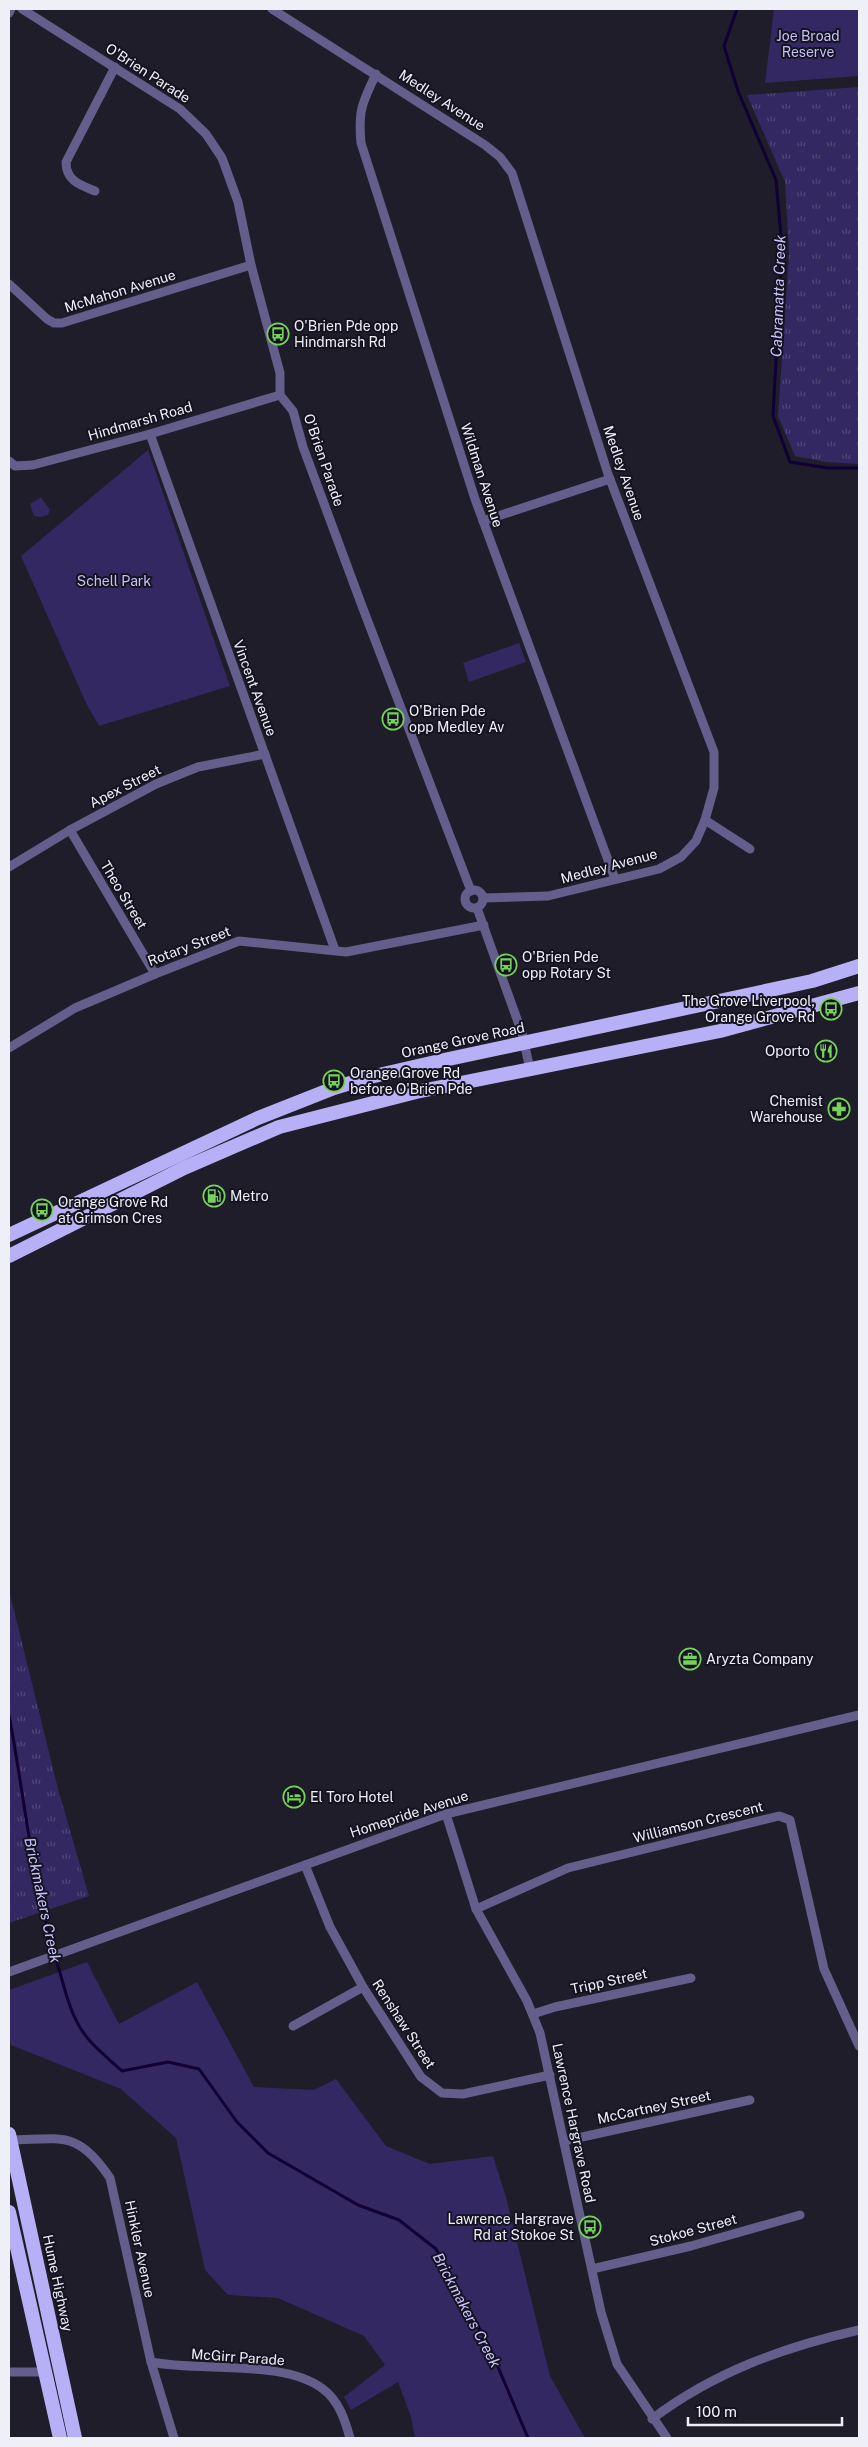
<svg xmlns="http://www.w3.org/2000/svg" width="868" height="2447" viewBox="0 0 868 2447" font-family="'Public Sans',sans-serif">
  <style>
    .grass { fill: url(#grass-tufts) }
    .park { fill: #332861 }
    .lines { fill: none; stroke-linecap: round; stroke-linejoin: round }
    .stream { stroke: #110035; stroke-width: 3 }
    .minor { stroke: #635e8c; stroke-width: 9 }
    .trunk { stroke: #b8b0f6; stroke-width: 14 }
    .labels { text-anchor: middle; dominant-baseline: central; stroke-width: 4; stroke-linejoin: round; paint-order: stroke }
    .park-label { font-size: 14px; fill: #c6c0f8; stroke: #151320 }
    .street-label { font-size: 14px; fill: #efeff8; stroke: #151320 }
    .poi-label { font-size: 14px; fill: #efeff8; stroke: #151320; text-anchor: start }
    .water-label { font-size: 15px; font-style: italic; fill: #cbc5fe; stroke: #151320 }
  </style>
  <defs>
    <pattern id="grass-tufts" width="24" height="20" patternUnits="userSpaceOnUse" patternTransform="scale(1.25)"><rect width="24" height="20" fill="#332861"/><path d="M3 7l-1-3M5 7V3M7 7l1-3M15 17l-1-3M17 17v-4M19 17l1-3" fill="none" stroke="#514878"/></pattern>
  </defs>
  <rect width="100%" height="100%" fill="#1e1d29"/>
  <!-- grass -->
  <g class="grass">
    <polygon points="859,87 859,464 826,462 795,456 778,416 789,254 785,182 747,95"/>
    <polygon points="9,1590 58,1789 89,1896 9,1923"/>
  </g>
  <!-- park -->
  <g class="park">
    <polygon points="774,9 859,9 859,76 765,83"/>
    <polygon points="148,450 230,686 99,726 86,703 21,556"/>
    <polygon points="41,497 50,510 48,515 41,517 34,516 30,504"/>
    <polygon points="519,643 526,662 469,682 463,663"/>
    <polygon points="87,1962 119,2024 197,1982 254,2087 314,2090 336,2079 386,2146 430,2164 493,2156 506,2197 550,2376 585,2438 415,2438 411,2417 398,2382 351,2410 344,2397 385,2365 364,2336 278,2298 228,2295 205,2270 176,2138 121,2089 11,2045 9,2034 9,1990"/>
  </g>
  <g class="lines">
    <!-- stream -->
    <g class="stream">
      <polyline points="737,9 724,46 738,91 776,180 782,247 773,416 790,462 828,468 859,468"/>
      <path d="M9 1715C25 1799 32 1884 58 1966 64 1985 67 2003 76 2020 86 2042 105 2055 122 2071L168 2062 199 2069 237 2122 268 2153 358 2205 399 2220 436 2249 490 2348 528 2438"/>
    </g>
    <!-- minor -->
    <g class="minor">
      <polyline points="22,9 180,109 206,134 222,158 238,202 251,265 280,373 280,395 293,411 303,447 362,606 471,891"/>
      <polyline points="272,9 485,145 500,157 512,173 608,474 714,752 714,788 705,820 696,841 681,857 659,869 548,896 483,898"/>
      <polyline points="9,13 11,9"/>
      <path d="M376 74C362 103 358 111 361 143L475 499 615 879"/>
      <path d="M95 191C80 185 66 181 66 162L115 67"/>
      <polyline points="9,284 47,319 54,323 62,323 251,265"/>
      <polyline points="150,434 335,950"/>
      <polyline points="9,461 15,466 33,465 150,434 280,395"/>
      <polyline points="483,521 610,479"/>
      <polyline points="705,820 750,849"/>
      <polyline points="70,830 155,974"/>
      <polyline points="9,867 70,830 156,784 198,767 265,754"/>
      <circle cx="474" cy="899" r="9"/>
      <polyline points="477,908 522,1033 530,1069"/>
      <polyline points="9,1048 75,1008 155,974 239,941 346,952 484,925"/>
      <polyline points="446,1814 476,1909 527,2001 540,2033 601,2312 617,2364 667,2438"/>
      <polyline points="305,1865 330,1927 363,1987 421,2077 442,2093 463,2094 550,2075"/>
      <polyline points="476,1909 568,1868 779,1816 790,1820 824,1969 859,2046"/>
      <polyline points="9,1972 446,1814 859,1715"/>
      <polyline points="533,2014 555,2007 691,1978"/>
      <polyline points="293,2026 363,1987"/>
      <path d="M10 2140C62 2139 78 2130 110 2178L151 2362 174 2438"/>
      <polyline points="564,2141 750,2100"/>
      <polyline points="592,2269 691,2246 800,2215"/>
      <path d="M151 2362C200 2372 284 2359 323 2389 339 2401 345 2420 350 2438"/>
      <polyline points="9,2372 45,2372"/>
      <path d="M652 2419C714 2372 784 2347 859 2330"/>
    </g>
    <!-- trunk -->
    <g class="trunk">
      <polyline points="9,1235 258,1118 334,1088 370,1077 444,1060 812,981 859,966"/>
      <polyline points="9,1256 184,1168 279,1127 416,1092 720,1031 859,993"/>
      <polyline points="9,2134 75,2438"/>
      <polyline points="9,2212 60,2438"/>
    </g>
  </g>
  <!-- icons -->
  <defs>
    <g id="bus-ring" transform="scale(1.125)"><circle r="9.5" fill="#151320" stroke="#76d25a" stroke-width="1.5"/><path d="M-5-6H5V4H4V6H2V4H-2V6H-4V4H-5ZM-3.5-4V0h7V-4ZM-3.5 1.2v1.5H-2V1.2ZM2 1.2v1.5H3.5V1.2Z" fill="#76d25a"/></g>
    <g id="restaurant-ring" transform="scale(1.125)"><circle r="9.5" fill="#151320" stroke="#76d25a" stroke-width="1.5"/><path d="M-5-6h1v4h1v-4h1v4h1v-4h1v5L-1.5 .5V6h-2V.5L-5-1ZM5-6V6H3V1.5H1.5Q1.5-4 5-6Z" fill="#76d25a"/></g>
    <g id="pharmacy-ring" transform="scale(1.125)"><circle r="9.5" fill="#151320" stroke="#76d25a" stroke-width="1.5"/><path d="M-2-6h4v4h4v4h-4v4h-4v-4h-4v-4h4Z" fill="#76d25a"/></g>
    <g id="fuel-ring" transform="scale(1.125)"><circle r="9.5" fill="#151320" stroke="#76d25a" stroke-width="1.5"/><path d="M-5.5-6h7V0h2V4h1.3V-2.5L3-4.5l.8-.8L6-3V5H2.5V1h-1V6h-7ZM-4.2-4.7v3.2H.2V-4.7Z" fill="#76d25a"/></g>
    <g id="office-ring" transform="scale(1.125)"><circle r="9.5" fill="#151320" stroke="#76d25a" stroke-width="1.5"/><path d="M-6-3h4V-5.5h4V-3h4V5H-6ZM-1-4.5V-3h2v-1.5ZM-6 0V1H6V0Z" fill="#76d25a"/></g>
    <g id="hotel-ring" transform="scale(1.125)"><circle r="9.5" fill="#151320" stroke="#76d25a" stroke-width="1.5"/><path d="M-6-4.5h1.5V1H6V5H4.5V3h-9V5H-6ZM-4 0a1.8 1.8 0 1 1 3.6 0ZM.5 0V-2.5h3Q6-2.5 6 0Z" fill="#76d25a"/></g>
  </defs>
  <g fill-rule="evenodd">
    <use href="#bus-ring" x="278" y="334"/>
    <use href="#bus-ring" x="393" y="719"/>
    <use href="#bus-ring" x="506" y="965"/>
    <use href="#bus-ring" x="831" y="1009"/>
    <use href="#restaurant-ring" x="826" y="1051"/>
    <use href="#bus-ring" x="334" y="1081"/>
    <use href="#pharmacy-ring" x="839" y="1109"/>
    <use href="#fuel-ring" x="214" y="1196"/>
    <use href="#bus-ring" x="42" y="1210"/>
    <use href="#office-ring" x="690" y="1659"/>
    <use href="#hotel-ring" x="294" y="1797"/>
    <use href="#bus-ring" x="590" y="2227"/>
  </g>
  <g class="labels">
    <!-- park labels -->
    <g class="park-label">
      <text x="808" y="36">Joe Broad<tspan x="808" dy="16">Reserve</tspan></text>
      <text x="114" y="581">Schell Park</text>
    </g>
    <!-- street labels -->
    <g class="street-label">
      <text transform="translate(148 73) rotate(33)">O'Brien Parade</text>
      <text transform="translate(442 100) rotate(33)">Medley Avenue</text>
      <text transform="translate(120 291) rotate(-17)">McMahon Avenue</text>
      <text transform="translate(140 421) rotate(-16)">Hindmarsh Road</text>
      <text transform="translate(324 460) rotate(71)">O'Brien Parade</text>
      <text transform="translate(624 473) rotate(71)">Medley Avenue</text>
      <text transform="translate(482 475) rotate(72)">Wildman Avenue</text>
      <text transform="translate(255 688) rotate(70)">Vincent Avenue</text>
      <text transform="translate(125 786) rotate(-27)">Apex Street</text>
      <text transform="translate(609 866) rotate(-15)">Medley Avenue</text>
      <text transform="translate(124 895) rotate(59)">Theo Street</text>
      <text transform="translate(189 946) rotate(-21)">Rotary Street</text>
      <text transform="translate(463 1040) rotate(-12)">Orange Grove Road</text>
      <text transform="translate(409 1814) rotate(-18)">Homepride Avenue</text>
      <text transform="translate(698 1822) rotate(-14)">Williamson Crescent</text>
      <text transform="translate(609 1981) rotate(-12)">Tripp Street</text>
      <text transform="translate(404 2024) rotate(57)">Renshaw Street</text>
      <text transform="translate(654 2107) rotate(-12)">McCartney Street</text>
      <text transform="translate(574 2123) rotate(78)">Lawrence Hargrave Road</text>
      <text transform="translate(693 2230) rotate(-15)">Stokoe Street</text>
      <text transform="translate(140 2249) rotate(78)">Hinkler Avenue</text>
      <text transform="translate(58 2283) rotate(78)">Hume Highway</text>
      <text transform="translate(238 2357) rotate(4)">McGirr Parade</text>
    </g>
    <!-- poi labels -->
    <g class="poi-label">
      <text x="294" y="326">O'Brien Pde opp<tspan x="294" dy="16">Hindmarsh Rd</tspan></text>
      <text x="409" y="711">O'Brien Pde<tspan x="409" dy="16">opp Medley Av</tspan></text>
      <text x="522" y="957">O'Brien Pde<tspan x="522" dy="16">opp Rotary St</tspan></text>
      <text x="815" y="1001" text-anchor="end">The Grove Liverpool,<tspan x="815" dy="16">Orange Grove Rd</tspan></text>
      <text x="810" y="1051" text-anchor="end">Oporto</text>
      <text x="350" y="1073">Orange Grove Rd<tspan x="350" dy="16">before O'Brien Pde</tspan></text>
      <text x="823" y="1101" text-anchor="end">Chemist<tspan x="823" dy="16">Warehouse</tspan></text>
      <text x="230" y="1196">Metro</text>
      <text x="58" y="1202">Orange Grove Rd<tspan x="58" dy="16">at Grimson Cres</tspan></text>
      <text x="706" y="1659">Aryzta Company</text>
      <text x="310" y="1797">El Toro Hotel</text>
      <text x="574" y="2219" text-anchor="end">Lawrence Hargrave<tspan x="574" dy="16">Rd at Stokoe St</tspan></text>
    </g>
    <!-- water labels -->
    <g class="water-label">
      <text transform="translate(778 296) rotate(-88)">Cabramatta Creek</text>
      <text transform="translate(43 1900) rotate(78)">Brickmakers Creek</text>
      <text transform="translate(467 2310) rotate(62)">Brickmakers Creek</text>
    </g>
  </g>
  <!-- border -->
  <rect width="868" height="2447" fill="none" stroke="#efeff8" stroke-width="20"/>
  <!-- scale -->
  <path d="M688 2417v8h154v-8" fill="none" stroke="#efeff8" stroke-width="2.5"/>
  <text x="696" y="2417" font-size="15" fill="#efeff8" stroke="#151320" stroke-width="4" paint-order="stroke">100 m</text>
</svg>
